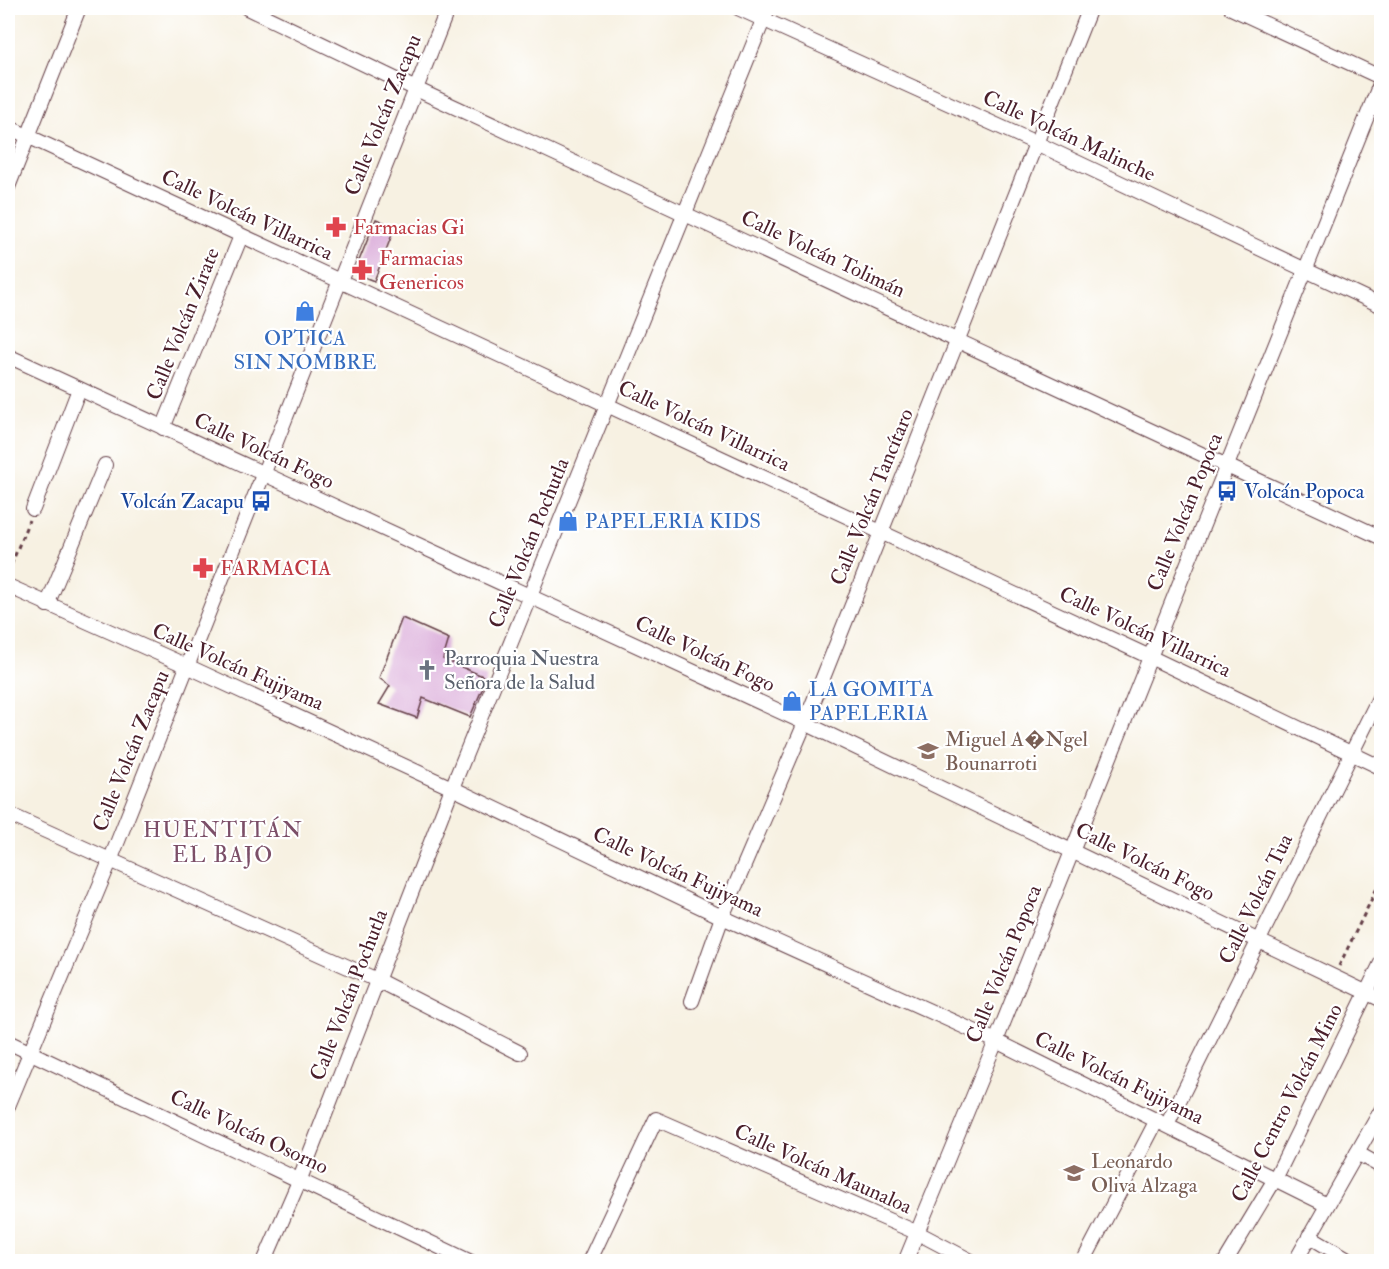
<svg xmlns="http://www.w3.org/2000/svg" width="1389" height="1269" viewBox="0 0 1389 1269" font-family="'IM FELL Double Pica',serif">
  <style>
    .building { fill: #d9a9d8 }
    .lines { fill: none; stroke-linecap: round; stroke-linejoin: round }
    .street-casing { stroke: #643e46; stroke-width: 16 }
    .path { stroke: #643e46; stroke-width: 3; stroke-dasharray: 4.5 4.5; stroke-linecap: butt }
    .street { stroke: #fff; stroke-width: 14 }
    .labels { text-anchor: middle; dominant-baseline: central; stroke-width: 4.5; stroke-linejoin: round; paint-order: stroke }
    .street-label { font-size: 21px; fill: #4a1f2b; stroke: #fff }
    .health-label { font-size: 21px; fill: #be3a42; stroke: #fff; text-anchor: start }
    .shop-label { font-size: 21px; fill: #366cbe; stroke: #fff; text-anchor: start }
    .transit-label { font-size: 21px; fill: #164399; stroke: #fff; text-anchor: start }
    .worship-label { font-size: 21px; fill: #5b616d; stroke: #fff; text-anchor: start }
    .education-label { font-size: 21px; fill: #785e54; stroke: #fff; text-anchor: start }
    .neighbourhood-label { font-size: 22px; letter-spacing: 1.5px; fill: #7c4f68; stroke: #fff }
  </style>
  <rect width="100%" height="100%" fill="#fff"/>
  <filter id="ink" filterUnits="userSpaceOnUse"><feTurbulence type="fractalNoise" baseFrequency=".0167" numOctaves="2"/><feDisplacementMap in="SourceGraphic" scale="12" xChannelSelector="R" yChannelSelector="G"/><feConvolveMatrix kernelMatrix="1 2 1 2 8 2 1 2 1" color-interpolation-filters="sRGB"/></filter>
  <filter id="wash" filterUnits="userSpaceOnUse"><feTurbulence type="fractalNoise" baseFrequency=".008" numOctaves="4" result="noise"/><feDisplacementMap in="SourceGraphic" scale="24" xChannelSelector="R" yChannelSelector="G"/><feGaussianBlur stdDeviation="1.35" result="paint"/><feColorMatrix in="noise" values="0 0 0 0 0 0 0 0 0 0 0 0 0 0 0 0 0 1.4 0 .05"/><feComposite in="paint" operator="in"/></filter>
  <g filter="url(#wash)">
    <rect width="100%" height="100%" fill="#f7f1e2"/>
    <g id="blocks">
      <!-- building -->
      <g class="building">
        <polygon points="376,219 395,227 374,281 354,273"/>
        <polygon points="402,618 449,639 443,659 487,678 470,717 423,698 417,718 379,704 390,686 379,678"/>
      </g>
    </g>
  </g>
  <g filter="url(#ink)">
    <use href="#blocks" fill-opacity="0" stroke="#643e46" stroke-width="1.5"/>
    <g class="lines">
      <!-- street casing -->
      <g class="street-casing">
        <g id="street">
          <polyline points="247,8 416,89 1382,538"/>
          <polyline points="738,8 1036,143 1382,306"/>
          <polyline points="1231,8 1382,78"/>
          <polyline points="8,127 1150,657 1382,768"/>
          <polyline points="8,187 79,8"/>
          <polyline points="8,356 805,723 1382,1000"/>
          <polyline points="163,428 241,236"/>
          <polyline points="33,509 79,389"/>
          <polyline points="8,586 187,666 452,788 722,917 996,1041 1327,1205"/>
          <polyline points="47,605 105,465"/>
          <polyline points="8,814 377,980 520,1053"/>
          <polyline points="692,1001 722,917 805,723 1090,8"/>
          <polyline points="8,1042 471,1262"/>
          <polyline points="8,1106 110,861 448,8"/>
          <polyline points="1167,1125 1382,692"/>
          <polyline points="1357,1153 1382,1167"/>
          <polyline points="1309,1236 1353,1262"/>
          <polyline points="264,1262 300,1179 452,788 768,8"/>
          <polyline points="589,1262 656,1119 918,1233 973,1262"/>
          <polyline points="905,1262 996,1041 1382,79"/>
          <polyline points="1083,1262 1157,1120"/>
          <polyline points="1225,1262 1275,1179 1382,961"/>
          <polyline points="1295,1262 1382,1109"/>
        </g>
      </g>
      <!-- path -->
      <g class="path">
        <polyline points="8,573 29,520"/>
        <polyline points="1339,966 1382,878"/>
        <polyline points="640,1262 640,1261"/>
      </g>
      <!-- street -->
      <use href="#street" class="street"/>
    </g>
  </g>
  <!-- icons -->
  <defs>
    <g id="pharmacy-bare" transform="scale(1.62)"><path d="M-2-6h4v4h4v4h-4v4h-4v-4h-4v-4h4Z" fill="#e0444e" stroke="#fff" stroke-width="2.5" paint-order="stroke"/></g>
    <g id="shop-bare" transform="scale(1.62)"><path d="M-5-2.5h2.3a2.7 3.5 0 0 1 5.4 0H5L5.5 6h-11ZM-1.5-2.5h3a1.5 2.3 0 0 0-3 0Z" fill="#3f7fe0" stroke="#fff" stroke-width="2.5" paint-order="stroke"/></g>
    <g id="bus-bare" transform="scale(1.62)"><path d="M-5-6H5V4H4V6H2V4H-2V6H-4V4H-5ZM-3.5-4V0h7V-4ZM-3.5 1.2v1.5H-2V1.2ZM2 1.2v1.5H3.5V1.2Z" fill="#1a4fb4" stroke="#fff" stroke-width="2.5" paint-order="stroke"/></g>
    <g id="church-bare" transform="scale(1.62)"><path d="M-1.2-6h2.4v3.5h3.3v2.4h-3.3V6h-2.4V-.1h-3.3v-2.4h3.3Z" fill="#6b7280" stroke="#fff" stroke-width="2.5" paint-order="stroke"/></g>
    <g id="school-bare" transform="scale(1.62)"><path d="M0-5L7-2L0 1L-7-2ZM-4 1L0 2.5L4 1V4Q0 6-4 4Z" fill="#8d6e63" stroke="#fff" stroke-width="2.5" paint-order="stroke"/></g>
  </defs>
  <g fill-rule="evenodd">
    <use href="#pharmacy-bare" x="336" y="227"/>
    <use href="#pharmacy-bare" x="362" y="270"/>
    <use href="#shop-bare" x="305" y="311"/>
    <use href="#bus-bare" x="1227" y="491"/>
    <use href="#bus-bare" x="261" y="501"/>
    <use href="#shop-bare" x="568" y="521"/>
    <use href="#pharmacy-bare" x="203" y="568"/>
    <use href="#church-bare" x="427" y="670"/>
    <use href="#shop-bare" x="792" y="701"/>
    <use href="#school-bare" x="928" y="751"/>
    <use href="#school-bare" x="1074" y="1173"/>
  </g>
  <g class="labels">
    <!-- street labels -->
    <g class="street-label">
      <text transform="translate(383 115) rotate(-68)">Calle Volcán Zacapu</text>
      <text transform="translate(1069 136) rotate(25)">Calle Volcán Malinche</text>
      <text transform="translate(247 215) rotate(25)">Calle Volcán Villarrica</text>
      <text transform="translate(823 254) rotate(25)">Calle Volcán Tolimán</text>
      <text transform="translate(183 324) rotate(-68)">Calle Volcán Zirate</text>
      <text transform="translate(704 426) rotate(25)">Calle Volcán Villarrica</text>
      <text transform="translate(264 451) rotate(25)">Calle Volcán Fogo</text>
      <text transform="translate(872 497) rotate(-68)">Calle Volcán Tancítaro</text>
      <text transform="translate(1185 512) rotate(-68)">Calle Volcán Popoca</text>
      <text transform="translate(529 543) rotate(-68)">Calle Volcán Pochutla</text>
      <text transform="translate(1145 632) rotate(25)">Calle Volcán Villarrica</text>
      <text transform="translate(705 654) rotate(25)">Calle Volcán Fogo</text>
      <text transform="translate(238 667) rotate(24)">Calle Volcán Fujiyama</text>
      <text transform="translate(131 751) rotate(-68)">Calle Volcán Zacapu</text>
      <text transform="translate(1145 862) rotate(26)">Calle Volcán Fogo</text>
      <text transform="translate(678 872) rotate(25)">Calle Volcán Fujiyama</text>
      <text transform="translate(1256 899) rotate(-64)">Calle Volcán Tua</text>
      <text transform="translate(1004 964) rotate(-68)">Calle Volcán Popoca</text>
      <text transform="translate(349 995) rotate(-69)">Calle Volcán Pochutla</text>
      <text transform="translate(1119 1078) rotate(26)">Calle Volcán Fujiyama</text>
      <text transform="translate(1287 1103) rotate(-63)">Calle Centro Volcán Mino</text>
      <text transform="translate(249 1132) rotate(25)">Calle Volcán Osorno</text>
      <text transform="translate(823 1169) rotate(24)">Calle Volcán Maunaloa</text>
    </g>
    <!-- health labels -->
    <g class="health-label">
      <text x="353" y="227">Farmacias Gi</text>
      <text x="379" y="258">Farmacias<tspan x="379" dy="24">Genericos</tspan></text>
      <text x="220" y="568">FARMACIA</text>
    </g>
    <!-- shop labels -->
    <g class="shop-label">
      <text x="305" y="338" text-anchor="middle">OPTICA<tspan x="305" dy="24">SIN NOMBRE</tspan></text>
      <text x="585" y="521">PAPELERIA KIDS</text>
      <text x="809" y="689">LA GOMITA<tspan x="809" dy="24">PAPELERIA</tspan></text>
    </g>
    <!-- transit labels -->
    <g class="transit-label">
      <text x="1244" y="491">Volcán Popoca</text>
      <text x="244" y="501" text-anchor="end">Volcán Zacapu</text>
    </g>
    <!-- worship labels -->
    <g class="worship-label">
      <text x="444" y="658">Parroquia Nuestra<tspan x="444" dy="24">Señora de la Salud</tspan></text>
    </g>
    <!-- education labels -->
    <g class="education-label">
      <text x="945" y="739">Miguel A�Ngel<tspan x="945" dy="24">Bounarroti</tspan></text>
      <text x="1091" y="1161">Leonardo<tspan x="1091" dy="24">Oliva Alzaga</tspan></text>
    </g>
    <!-- neighbourhood labels -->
    <g class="neighbourhood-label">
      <text x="223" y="830">HUENTITÁN<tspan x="223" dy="25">EL BAJO</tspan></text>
    </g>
  </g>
  <!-- margin -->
  <rect width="1389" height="1269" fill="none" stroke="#fff" stroke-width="30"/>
</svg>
